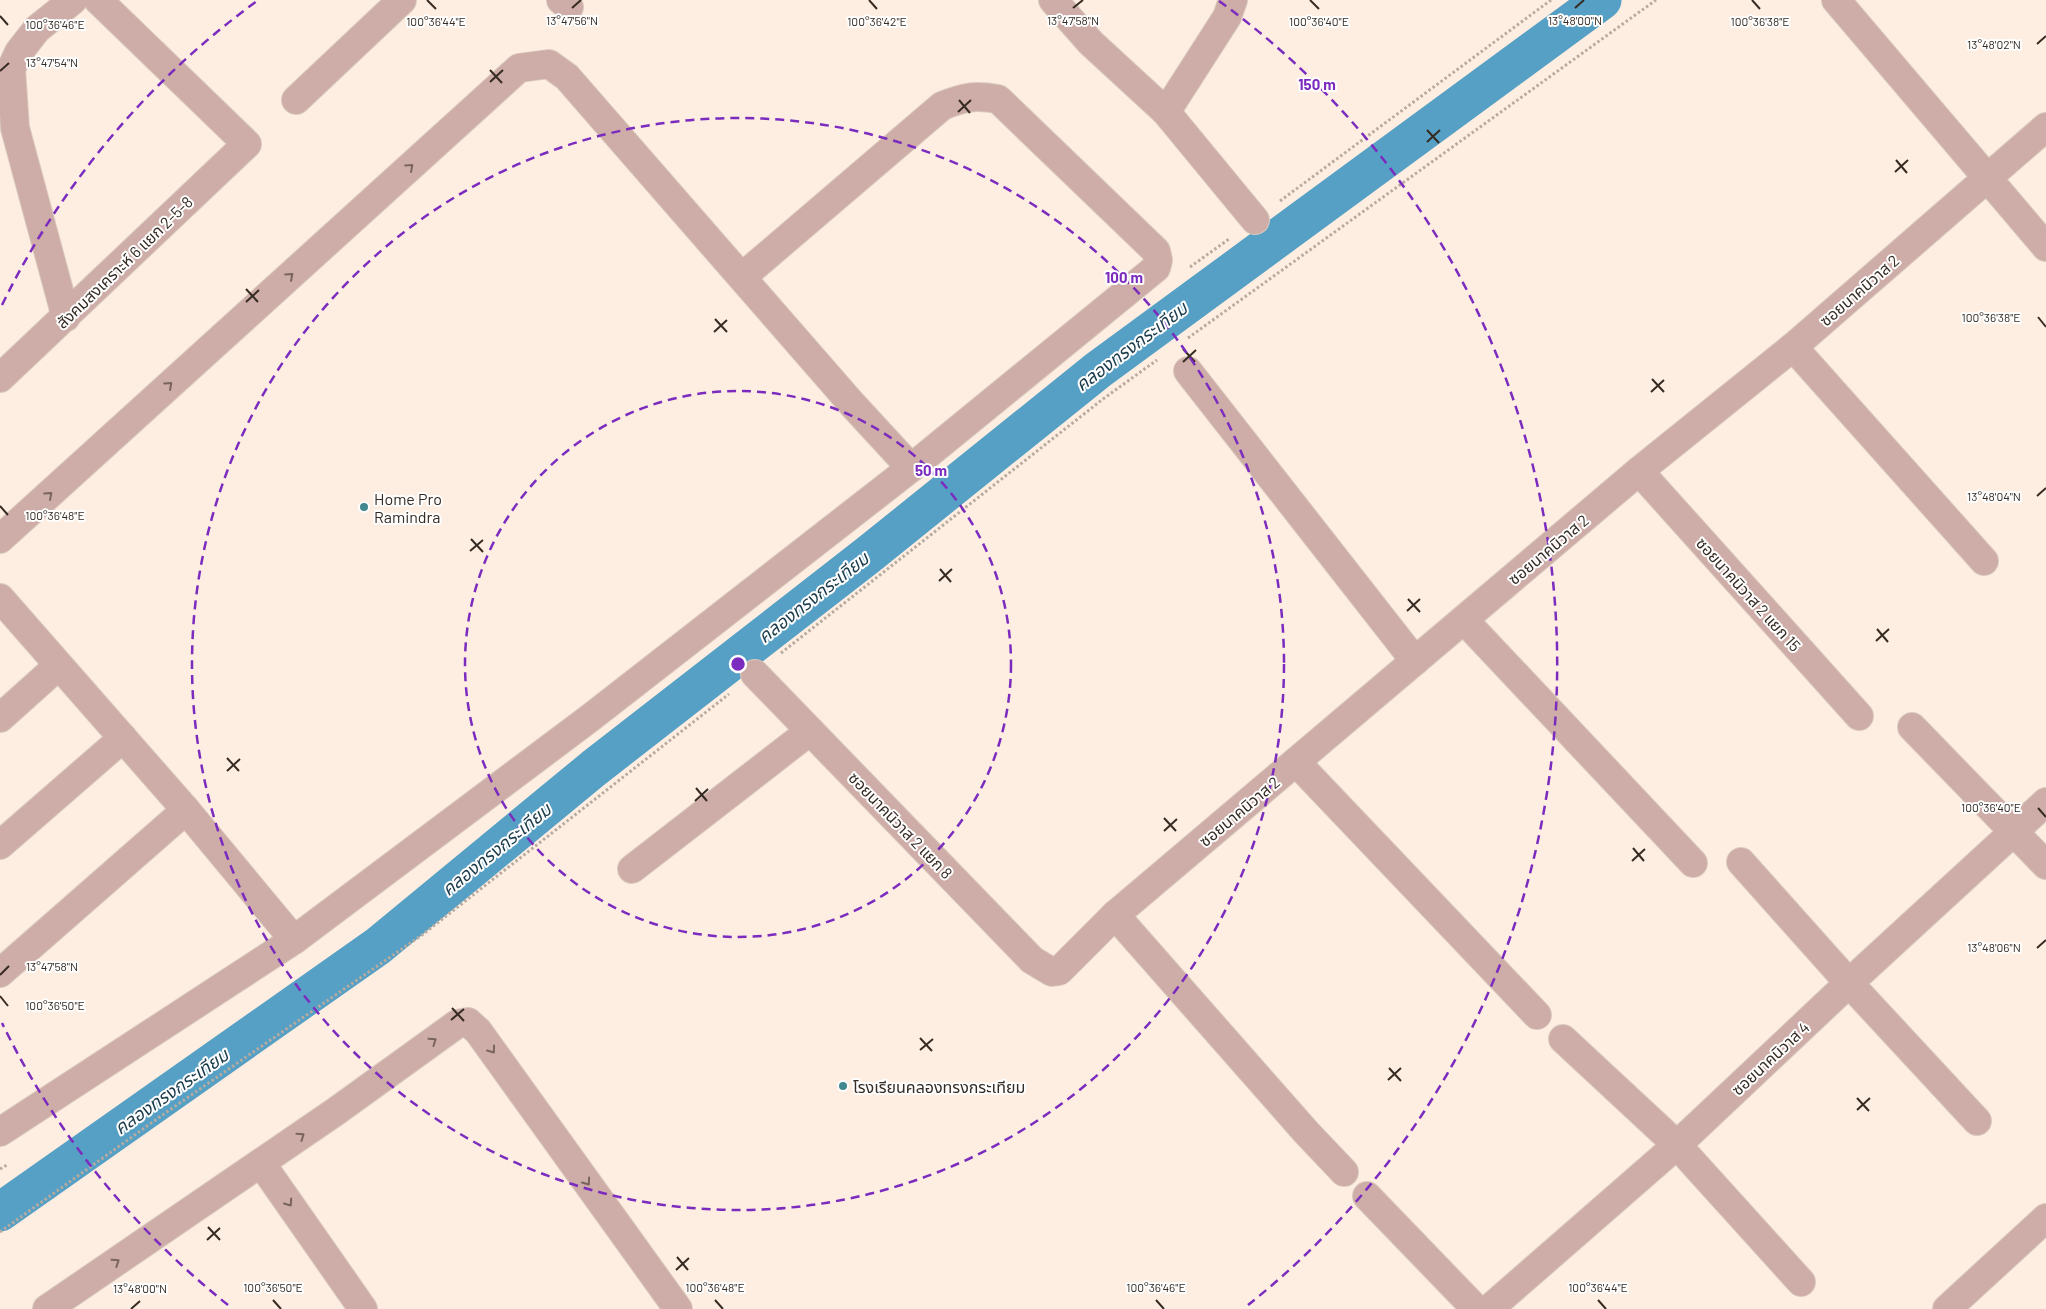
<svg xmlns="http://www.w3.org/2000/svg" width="2046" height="1309" viewBox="0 0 2046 1309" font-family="Barlow,'Noto Sans Thai',sans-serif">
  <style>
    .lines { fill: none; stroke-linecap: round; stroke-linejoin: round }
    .canal { stroke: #56a0c5; stroke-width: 39 }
    .minor-casing { stroke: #dacbbf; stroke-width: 30 }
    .path { stroke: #b7aa9e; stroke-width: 3; stroke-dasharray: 2.5 2.5; stroke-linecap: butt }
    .minor { stroke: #ceaca7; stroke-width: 28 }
    .oneway { stroke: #7a655e }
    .ticks { fill: none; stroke: #352b23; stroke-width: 2 }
    .ring { fill: none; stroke: #7b2cbf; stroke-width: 2.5; stroke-dasharray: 9 6 }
    .poi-dot { fill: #418891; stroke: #fefefe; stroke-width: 2 }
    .labels { text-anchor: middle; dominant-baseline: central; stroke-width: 4; stroke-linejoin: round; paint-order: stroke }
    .street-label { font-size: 16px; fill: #352b23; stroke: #fefefe }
    .poi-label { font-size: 16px; fill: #352b23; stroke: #fefefe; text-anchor: start }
    .water-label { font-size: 18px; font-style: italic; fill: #193b4b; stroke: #fefefe }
    .ticks-label { font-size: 12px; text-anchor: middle; fill: #352b23; stroke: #fefefe; stroke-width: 4; stroke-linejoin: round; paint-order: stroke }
    .centre { fill: #7b2cbf; stroke: #fefefe; stroke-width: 2.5 }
    .ring-label { font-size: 15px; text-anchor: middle; font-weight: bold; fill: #7b2cbf; stroke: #fefefe; stroke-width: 4; stroke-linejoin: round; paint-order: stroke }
  </style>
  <rect width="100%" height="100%" fill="#feeee1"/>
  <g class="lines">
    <!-- canal -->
    <polyline class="canal" points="0,1212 378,946 594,768 868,555 1098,370 1602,0"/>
    <!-- minor casing -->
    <g class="minor-casing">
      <g id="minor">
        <polyline points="561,0 569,7"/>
        <polyline points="1053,0 1091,43 1166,112 1255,220"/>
        <polyline points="1836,0 2046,247"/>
        <polyline points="296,100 402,0"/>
        <polyline points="1166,112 1227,17 1233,0"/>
        <path d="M742 277 942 106C964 97 974 95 998 99L1156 251 1158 260 1156 268 911 468"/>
        <polyline points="66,317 15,128 11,69 19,52 37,29 73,0"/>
        <polyline points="1793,347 1984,561"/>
        <polyline points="1188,371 1415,661"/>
        <polyline points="0,378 247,144 98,0"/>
        <polyline points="1639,471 1859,716"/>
        <polyline points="0,539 519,68 549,64 567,77 852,404 911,468 590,718 294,940 0,1132"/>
        <polyline points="0,598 186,810 294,940"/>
        <polyline points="1464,620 1693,863"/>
        <polyline points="755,674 1032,960 1052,972 1059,971 1115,915 1639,471 1793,347 2046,127"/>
        <polyline points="0,718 58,666"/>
        <polyline points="1912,727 2046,865"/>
        <polyline points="1296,762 1537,1015"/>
        <polyline points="0,845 123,738"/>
        <polyline points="1741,862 1849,983 1977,1121"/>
        <polyline points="632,869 810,731"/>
        <polyline points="1115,915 1306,1132 1344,1172"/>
        <polyline points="0,973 186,810"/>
        <polyline points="1563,1039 1677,1145 1801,1282"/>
        <polyline points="261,1163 363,1309"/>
        <polyline points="1367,1196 1476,1309"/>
        <polyline points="47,1309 335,1112 457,1024 468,1022 478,1031 678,1309"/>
        <polyline points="1489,1309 1677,1145 1849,983 2046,802"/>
        <polyline points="1947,1309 2046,1218"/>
      </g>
    </g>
    <!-- path -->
    <g class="path">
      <polyline points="1280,201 1551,0"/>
      <polyline points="1190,267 1229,239"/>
      <polyline points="1188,338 1656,0"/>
      <polyline points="781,653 1103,399 1157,360"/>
      <polyline points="0,1169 7,1165"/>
      <polyline points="0,1232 161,1116 422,935 729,694"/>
    </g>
    <!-- minor -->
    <use href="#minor" class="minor"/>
  </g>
  <!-- one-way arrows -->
  <defs><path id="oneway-chevron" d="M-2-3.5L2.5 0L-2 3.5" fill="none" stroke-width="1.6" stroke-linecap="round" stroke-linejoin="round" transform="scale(1.25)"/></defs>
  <g class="oneway">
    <use href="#oneway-chevron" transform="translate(410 167) rotate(-42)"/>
    <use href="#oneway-chevron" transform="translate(290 276) rotate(-42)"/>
    <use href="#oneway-chevron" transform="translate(169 385) rotate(-42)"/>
    <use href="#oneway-chevron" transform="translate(49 495) rotate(-42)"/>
    <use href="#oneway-chevron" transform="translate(433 1041) rotate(-35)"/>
    <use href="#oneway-chevron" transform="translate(492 1050) rotate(54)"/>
    <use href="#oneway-chevron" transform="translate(301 1136) rotate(-35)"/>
    <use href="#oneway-chevron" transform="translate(587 1182) rotate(54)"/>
    <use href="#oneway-chevron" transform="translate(289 1203) rotate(55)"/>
    <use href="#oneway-chevron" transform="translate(116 1262) rotate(-34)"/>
  </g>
  <!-- ticks -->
  <path class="ticks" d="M427 0 436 9M869 0 877 9M1310 0 1319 9M1752 0 1760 9M572 8 581 0M1073 8 1083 0M1575 8 1584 0M0 16 8 25M2037 44 2046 36M490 70 502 83M0 71 9 63M490 82 503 70M959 100 970 113M958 112 971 100M1427 130 1439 143M1427 142 1440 130M1896 160 1907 173M1895 172 1908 160M246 289 258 302M246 302 259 290M2038 317 2046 327M715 319 727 332M714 332 727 320M1183 349 1195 362M1183 362 1196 350M1652 379 1664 392M1651 392 1664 380M2037 496 2046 488M0 506 8 515M471 539 483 552M470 551 483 540M940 569 951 582M939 581 952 569M1408 599 1420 612M1407 611 1420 599M1877 629 1888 642M1876 641 1889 629M227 758 239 771M227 771 240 759M696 788 707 801M695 801 708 789M2038 808 2046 817M1164 818 1176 831M1164 831 1177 819M1633 848 1644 861M1632 861 1645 849M2037 948 2046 940M0 975 9 966M0 996 8 1006M452 1008 464 1021M451 1020 464 1009M920 1038 932 1051M920 1050 933 1039M1389 1068 1401 1081M1388 1080 1401 1068M1857 1098 1869 1111M1857 1110 1870 1098M208 1227 220 1240M207 1240 220 1228M677 1257 688 1270M676 1270 689 1258M273 1300 281 1309M715 1300 723 1309M1156 1300 1164 1309M1598 1300 1606 1309M131 1309 140 1301"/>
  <!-- distance rings -->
  <g class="ring">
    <circle cx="738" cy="664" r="273"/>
    <circle cx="738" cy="664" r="546"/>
    <path d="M228 1305A819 819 0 0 1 2 1023M2 305A819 819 0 0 1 257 1M1219 1A819 819 0 0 1 1248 1305"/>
  </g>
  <!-- markers -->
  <g class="poi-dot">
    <circle cx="364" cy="507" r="5"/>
    <circle cx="843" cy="1086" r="5"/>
  </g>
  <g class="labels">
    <!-- street labels -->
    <g class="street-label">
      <text transform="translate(124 262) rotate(-44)">สังคมสงเคราะห์ 6 แยก 2-5-8</text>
      <text transform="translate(1859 290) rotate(-41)">ซอยนาคนิวาส 2</text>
      <text transform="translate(1548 549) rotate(-40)">ซอยนาคนิวาส 2</text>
      <text transform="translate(1749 594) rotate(48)">ซอยนาคนิวาส 2 แยก 15</text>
      <text transform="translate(1239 811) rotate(-40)">ซอยนาคนิวาส 2</text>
      <text transform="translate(901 825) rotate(46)">ซอยนาคนิวาส 2 แยก 8</text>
      <text transform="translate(1770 1058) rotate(-43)">ซอยนาคนิวาส 4</text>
    </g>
    <!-- poi labels -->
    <g class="poi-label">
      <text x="374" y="498">Home Pro<tspan x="374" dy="18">Ramindra</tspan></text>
      <text x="853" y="1086">โรงเรียนคลองทรงกระเทียม</text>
    </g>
    <!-- water labels -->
    <g class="water-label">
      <text transform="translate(1131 346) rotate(-37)">คลองทรงกระเทียม</text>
      <text transform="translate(813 597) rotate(-38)">คลองทรงกระเทียม</text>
      <text transform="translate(496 849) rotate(-39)">คลองทรงกระเทียม</text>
      <text transform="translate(171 1091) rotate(-35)">คลองทรงกระเทียม</text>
    </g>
  </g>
  <g class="ticks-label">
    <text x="572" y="25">13°47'56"N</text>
    <text x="1073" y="25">13°47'58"N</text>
    <text x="1575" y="25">13°48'00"N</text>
    <text x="436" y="26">100°36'44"E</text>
    <text x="877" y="26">100°36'42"E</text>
    <text x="1319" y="26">100°36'40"E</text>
    <text x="1760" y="26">100°36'38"E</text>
    <text x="55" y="29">100°36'46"E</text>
    <text x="1994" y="49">13°48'02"N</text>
    <text x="52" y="67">13°47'54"N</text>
    <text x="1991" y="322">100°36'38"E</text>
    <text x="1994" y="501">13°48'04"N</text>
    <text x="55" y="520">100°36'48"E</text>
    <text x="1991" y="812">100°36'40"E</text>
    <text x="1994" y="952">13°48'06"N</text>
    <text x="52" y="971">13°47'58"N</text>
    <text x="55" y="1010">100°36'50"E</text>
    <text x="273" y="1292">100°36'50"E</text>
    <text x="715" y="1292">100°36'48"E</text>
    <text x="1156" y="1292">100°36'46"E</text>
    <text x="1598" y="1292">100°36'44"E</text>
    <text x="140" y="1293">13°48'00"N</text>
  </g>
  <circle cx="738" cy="664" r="8" class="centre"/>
  <g class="ring-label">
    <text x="1317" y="90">150 m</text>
    <text x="1124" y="283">100 m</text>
    <text x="931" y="476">50 m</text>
  </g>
</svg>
